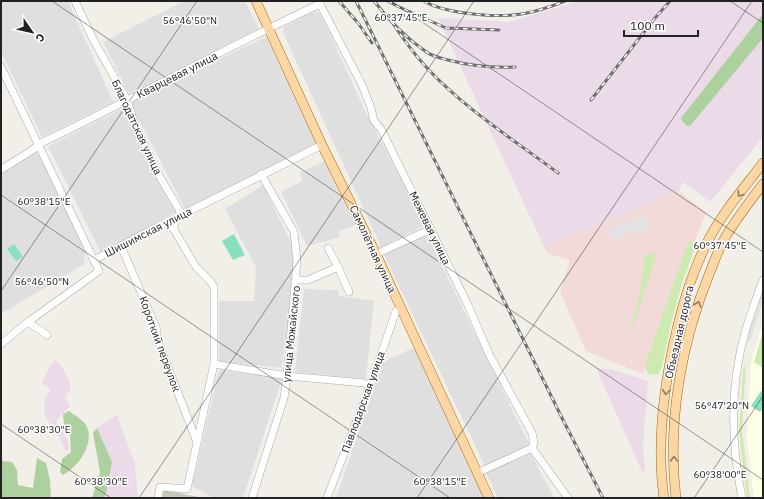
<svg xmlns="http://www.w3.org/2000/svg" width="764" height="499" viewBox="0 0 764 499" font-family="'IBM Plex Sans',sans-serif">
  <style>
    .residential { fill: #e0dfdf }
    .commercial { fill: #f2dad9 }
    .industrial { fill: #ebdbe8 }
    .education { fill: #ffffe5 }
    .construction { fill: #c7c7b4 }
    .grass { fill: #cdebb0 }
    .forest { fill: #add19e }
    .pitch { fill: #88e0be }
    .parking { fill: #e2e2e2 }
    .lines { fill: none; stroke-linecap: round; stroke-linejoin: round }
    .minor-casing { stroke: #a9a9a9; stroke-width: 8 }
    .major-casing { stroke: #a06b00; stroke-width: 10 }
    .minor { stroke: #fff; stroke-width: 7 }
    .major { stroke: #fcd6a4; stroke-width: 9 }
    .rail-casing { stroke: #707070; stroke-width: 3 }
    .rail { stroke: #fff; stroke-width: 1.5; stroke-dasharray: 4.5; stroke-linecap: butt }
    .oneway { stroke: #8f7c63 }
    .ticks { fill: none; stroke: #222; stroke-width: 1; stroke-opacity: 0.45 }
    .labels { text-anchor: middle; dominant-baseline: central; stroke-width: 3; stroke-linejoin: round; paint-order: stroke }
    .street-label { font-size: 11px; fill: #222; stroke: #fff }
    .ticks-label { font-size: 10px; text-anchor: middle; fill: #222; stroke: #fff; stroke-width: 3; stroke-linejoin: round; paint-order: stroke }
  </style>
  <rect width="100%" height="100%" fill="#f2efe9"/>
  <!-- residential -->
  <g class="residential">
    <polygon points="1,1 68,1 113,102 42,137 1,52"/>
    <polygon points="184,1 245,1 259,29 129,94 103,42"/>
    <polygon points="315,11 320,13 367,115 426,225 381,247 283,32 284,27"/>
    <polygon points="266,37 316,144 186,211 130,102"/>
    <polygon points="122,109 176,212 101,253 48,146"/>
    <polygon points="39,151 85,252 84,264 6,311 1,313 1,171"/>
    <polygon points="324,161 355,225 339,231 340,237 307,246 281,192 303,181 299,173"/>
    <polygon points="263,185 292,245 296,269 293,302 281,368 219,361 219,301 254,301 256,267 225,209"/>
    <polygon points="426,233 530,446 485,466 384,255"/>
    <polygon points="304,289 338,290 339,296 374,301 366,379 295,372"/>
    <polygon points="415,347 486,498 336,498 383,362"/>
    <polygon points="219,370 282,379 243,498 214,498 192,486"/>
    <polygon points="530,452 554,498 498,498 486,473"/>
  </g>
  <!-- commercial -->
  <polygon class="commercial" points="679,191 706,212 643,374 586,351 560,292 570,260 548,254 544,247"/>
  <!-- industrial -->
  <g class="industrial">
    <polygon points="578,1 763,1 763,137 710,202 683,182 679,191 544,247 438,18 509,22"/>
    <polygon points="55,360 60,364 68,378 71,389 65,397 70,406 56,421 67,439 69,449 65,451 61,440 46,418 44,411 45,398 51,390 42,383 48,370"/>
    <polygon points="596,368 614,370 648,381 643,445 645,471 642,472"/>
    <polygon points="117,415 135,464 138,498 104,498 107,489 112,462 97,428"/>
  </g>
  <!-- education -->
  <polygon class="education" points="763,322 763,498 754,498 747,440 751,363"/>
  <!-- construction -->
  <polygon class="construction" points="164,490 203,498 162,498"/>
  <!-- grass -->
  <g class="grass">
    <polygon points="690,241 693,241 696,244 695,248 682,283 670,328 661,370 657,375 649,374 646,371 646,362 684,254"/>
    <polygon points="654,253 655,254 656,257 633,326 631,326 641,290 644,259 649,254"/>
    <polygon points="763,331 763,368 754,362"/>
    <polygon points="746,365 742,429 750,498 747,498 739,431 743,369"/>
  </g>
  <!-- forest -->
  <g class="forest">
    <polygon points="763,14 763,38 690,126 687,126 682,121 681,118"/>
    <path d="M69 411C74 415 83 420 86 425 96 443 78 467 63 475L60 472 62 459 71 452 70 433 64 424 63 414Z"/>
    <polygon points="97,428 112,462 107,489 104,498 92,498 100,472 93,433"/>
    <polygon points="37,458 46,463 50,480 51,498 1,498 1,461 12,462 17,470 18,485 33,488"/>
  </g>
  <!-- pitch -->
  <g class="pitch">
    <polygon points="234,234 245,255 233,260 222,241"/>
    <polygon points="14,244 23,257 16,261 7,249"/>
    <polygon points="761,391 763,393 763,408 760,412 751,406"/>
  </g>
  <!-- parking -->
  <g class="parking">
    <polygon points="641,217 647,218 648,231 627,233 612,242 609,228"/>
    <polygon points="763,290 763,301 750,342 747,341"/>
  </g>
  <g class="lines">
    <!-- minor casing -->
    <g class="minor-casing">
      <g id="minor">
        <polyline points="75,1 93,39 127,100 136,128 157,172 180,211 173,228 196,267 210,281 214,287 214,364 187,489 160,487 158,498"/>
        <polyline points="1,67 99,271 28,322 1,344"/>
        <path d="M2 169 34 149 39 144C133 99 225 48 320 4L362 85 371 108 374 121 381 129 467 303 489 354 532 433 534 443 532 448 568 498"/>
        <polyline points="121,246 157,330 157,339 197,442"/>
        <polyline points="328,248 338,267"/>
        <polyline points="376,254 431,229"/>
        <polyline points="94,260 149,231 176,218 322,145"/>
        <polyline points="296,280 308,280 338,267 349,292"/>
        <polyline points="28,322 47,335"/>
        <polyline points="214,364 287,376 364,383 370,386"/>
        <polyline points="477,473 532,448"/>
        <polyline points="252,498 284,398 287,376 297,261 294,232 261,174"/>
        <polyline points="327,498 370,386 396,311 401,309"/>
        <path d="M742 498C731 443 730 383 746 329 751 313 757 296 763 280"/>
      </g>
    </g>
    <!-- major casing -->
    <g class="major-casing">
      <g id="major">
        <polyline points="256,1 322,145 376,254 489,498"/>
        <path d="M664 498C656 442 664 384 677 329 684 299 693 270 707 243 721 214 744 188 763 163"/>
        <path d="M676 498C667 422 681 343 710 272 715 260 719 247 726 236 737 218 750 201 763 184"/>
      </g>
    </g>
    <!-- minor -->
    <use href="#minor" class="minor"/>
    <!-- major -->
    <use href="#major" class="major"/>
    <!-- rail casing -->
    <g class="rail-casing">
      <g id="rail">
        <polyline points="339,1 358,23 372,43"/>
        <polyline points="356,1 563,420 603,498"/>
        <path d="M374 1C388 19 406 38 425 51 431 56 440 58 448 60 471 66 491 68 515 67"/>
        <polyline points="388,1 397,6 446,28 499,30"/>
        <path d="M424 1C443 13 490 17 512 15 529 14 550 7 565 1"/>
        <path d="M390 19C401 36 413 53 427 68 465 109 514 140 558 173"/>
        <polyline points="591,100 655,18 670,1"/>
      </g>
    </g>
    <!-- rail -->
    <use href="#rail" class="rail"/>
  </g>
  <!-- one-way arrows -->
  <defs><path id="oneway-chevron" d="M-2-3.5L2.5 0L-2 3.5" fill="none" stroke-width="1.6" stroke-linecap="round" stroke-linejoin="round"/></defs>
  <g class="oneway">
    <use href="#oneway-chevron" transform="translate(740 194) rotate(127)"/>
    <use href="#oneway-chevron" transform="translate(698 304) rotate(-71)"/>
    <use href="#oneway-chevron" transform="translate(666 392) rotate(95)"/>
    <use href="#oneway-chevron" transform="translate(674 459) rotate(-90)"/>
  </g>
  <!-- ticks -->
  <path class="ticks" d="M52 1 763 480M391 1 763 252M730 1 763 23M1 195 450 498M1 291 197 1M1 424 111 498M139 498 474 1M417 498 752 1M694 498 763 396"/>
  <g class="labels">
    <!-- street labels -->
    <g class="street-label">
      <text transform="translate(177 75) rotate(-27)">Кварцевая улица</text>
      <text transform="translate(137 127) rotate(65)">Благодатская улица</text>
      <text transform="translate(430 228) rotate(64)">Межевая улица</text>
      <text transform="translate(148 232) rotate(-27)">Шишимская улица</text>
      <text transform="translate(373 249) rotate(65)">Самолётная улица</text>
      <text transform="translate(679 332) rotate(-77)">Объездная дорога</text>
      <text transform="translate(291 334) rotate(-84)">улица Можайского</text>
      <text transform="translate(160 344) rotate(70)">Короткий переулок</text>
      <text transform="translate(363 402) rotate(-70)">Павлодарская улица</text>
    </g>
  </g>
  <g class="ticks-label">
    <text x="401" y="21">60°37'45"E</text>
    <text x="190" y="24">56°46'50"N</text>
    <text x="44" y="205">60°38'15"E</text>
    <text x="720" y="249">60°37'45"E</text>
    <text x="42" y="285">56°46'50"N</text>
    <text x="722" y="409">56°47'20"N</text>
    <text x="44" y="433">60°38'30"E</text>
    <text x="720" y="478">60°38'00"E</text>
    <text x="101" y="485">60°38'30"E</text>
    <text x="440" y="485">60°38'15"E</text>
  </g>
  <!-- border -->
  <rect width="764" height="499" fill="none" stroke="#222222" stroke-width="4"/>
  <!-- north arrow -->
  <g transform="translate(32 32) rotate(124)" stroke="#ffffff" stroke-width="3" paint-order="stroke">
  <path d="M0-3L7 15L0 10L-7 15Z" fill="#222222"/>
  <text y="-6" font-size="11" font-weight="bold" text-anchor="middle" fill="#222222">С</text>
  </g>
  <!-- scale -->
  <path d="M624 30v6h74v-6" fill="none" stroke="#222222" stroke-width="2"/>
  <text x="630" y="30" font-size="12" fill="#222222" stroke="#ffffff" stroke-width="3" paint-order="stroke">100 m</text>
</svg>
